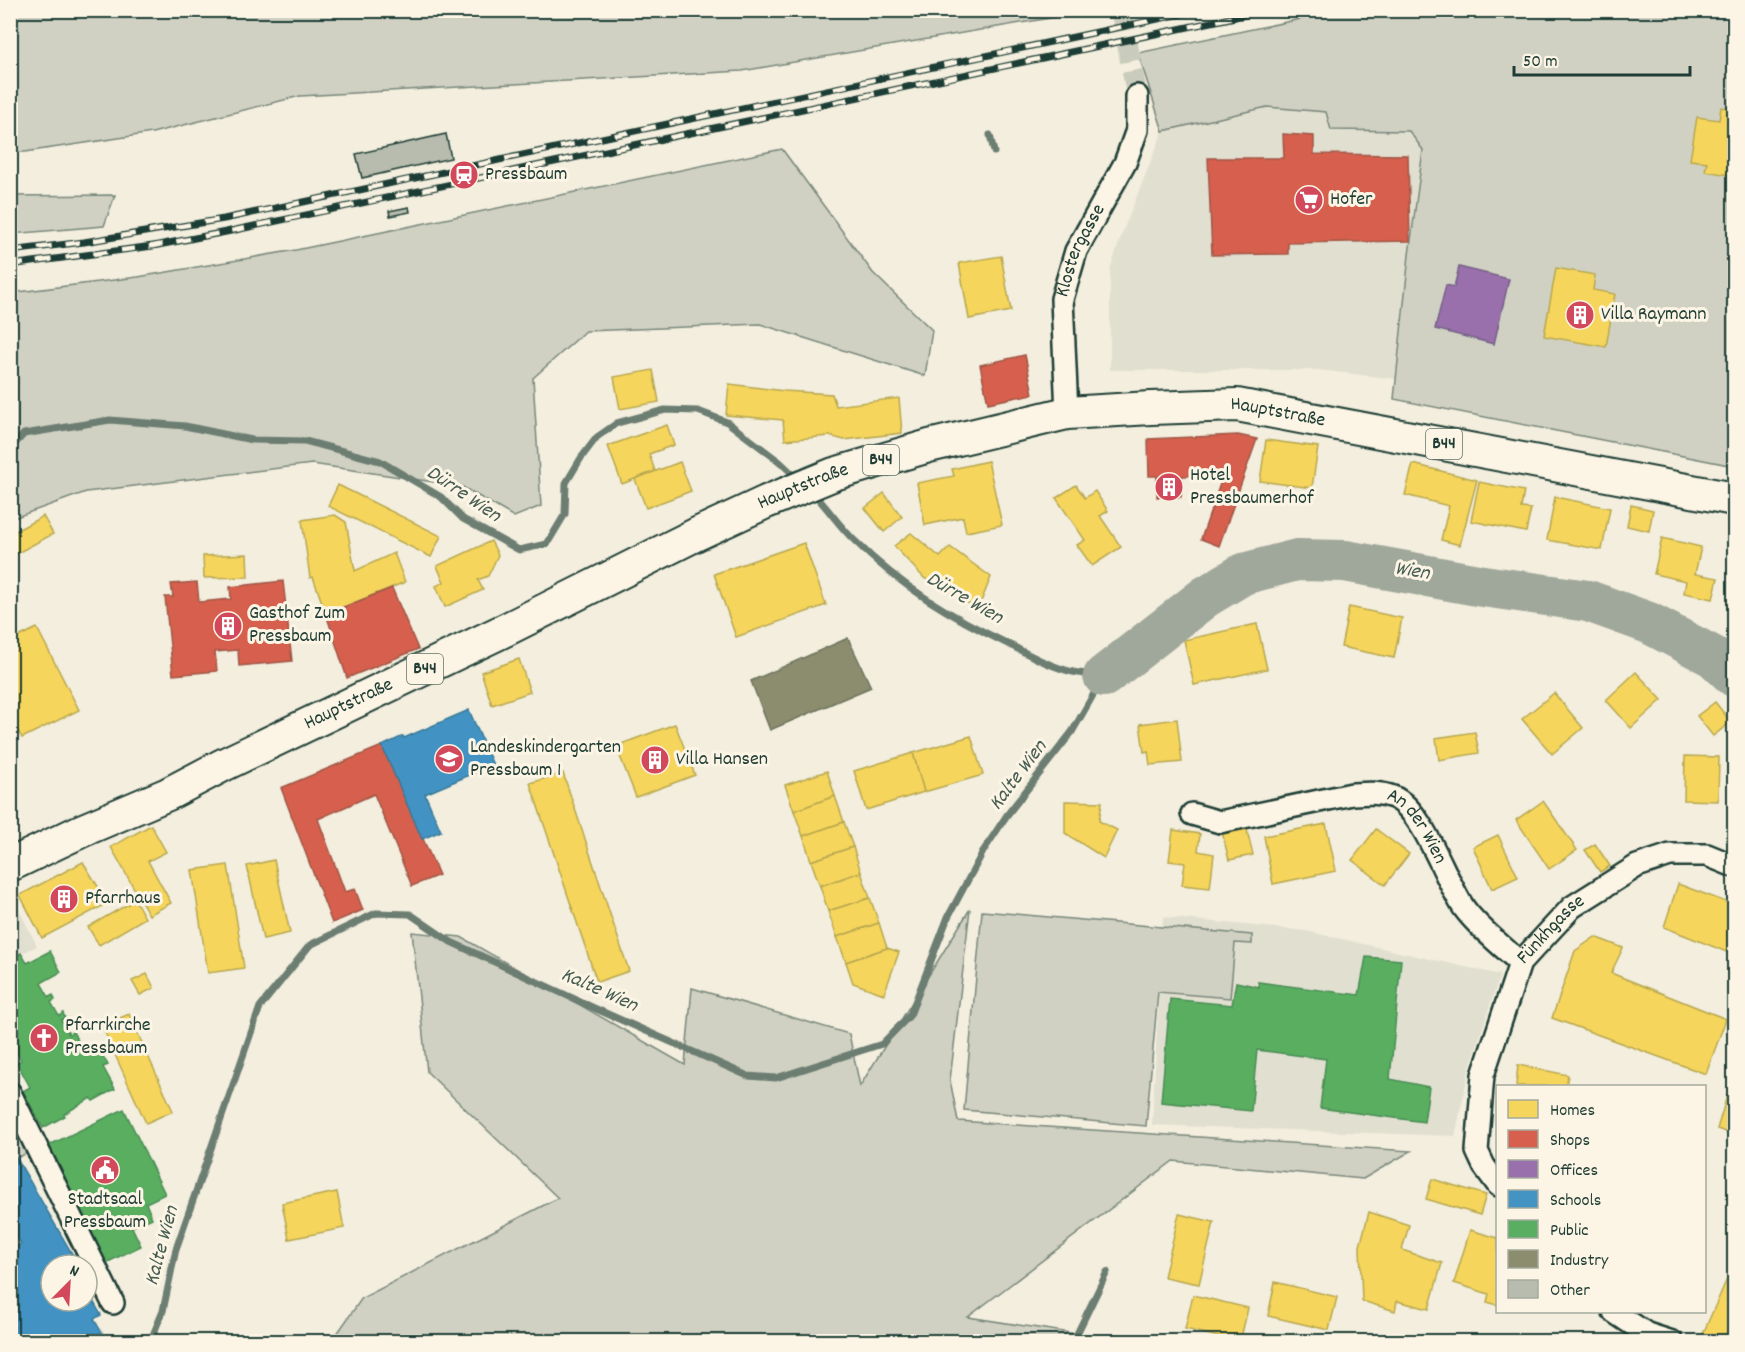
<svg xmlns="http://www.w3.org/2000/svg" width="1745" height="1352" viewBox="0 0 1745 1352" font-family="Dekko,sans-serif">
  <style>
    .built { fill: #e1dfd0 }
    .green { fill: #d0d1c2; stroke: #78877b; stroke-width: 1.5 }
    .homes { fill: #f6d55c; stroke: #b6a750; stroke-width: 1.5 }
    .shops { fill: #d6604d; stroke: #9f5646; stroke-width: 1.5 }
    .offices { fill: #9970ab; stroke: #746187; stroke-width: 1.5 }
    .schools { fill: #4393c3; stroke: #387998; stroke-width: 1.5 }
    .public { fill: #5aae61; stroke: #488c54; stroke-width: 1.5 }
    .industry { fill: #8c8c6e; stroke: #6b745d; stroke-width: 1.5 }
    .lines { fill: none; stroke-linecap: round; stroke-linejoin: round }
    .stream { stroke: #6c7d72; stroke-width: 7 }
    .river { stroke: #a0a89b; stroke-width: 42 }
    .building { fill: #b8bcae; stroke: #1f3d34; stroke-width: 1.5 }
    .minor-tunnel { stroke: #c9cbbc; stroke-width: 21; stroke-dasharray: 21 10; stroke-linecap: butt }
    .minor-casing { stroke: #1f3d34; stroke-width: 26 }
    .primary-casing { stroke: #1f3d34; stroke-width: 36 }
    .minor { stroke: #fcf5e5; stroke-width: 21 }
    .primary { stroke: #fcf5e5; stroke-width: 32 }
    .rail-casing { stroke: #1f3d34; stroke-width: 7 }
    .rail { stroke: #fcf5e5; stroke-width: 4.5; stroke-dasharray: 14; stroke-linecap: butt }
    .labels { text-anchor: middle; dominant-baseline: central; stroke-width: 6; stroke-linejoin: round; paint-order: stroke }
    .shield { fill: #fcf5e5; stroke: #617469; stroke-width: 1.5 }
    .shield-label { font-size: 18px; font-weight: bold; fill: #1f3d34 }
    .poi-label { font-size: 20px; fill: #1f3d34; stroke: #fcf5e5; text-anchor: start }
    .street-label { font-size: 20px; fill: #1f3d34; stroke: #fcf5e5 }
    .water-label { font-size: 21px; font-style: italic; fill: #465d53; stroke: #fcf5e5 }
  </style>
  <rect width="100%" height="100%" fill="#f3eede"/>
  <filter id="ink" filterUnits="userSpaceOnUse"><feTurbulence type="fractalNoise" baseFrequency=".0167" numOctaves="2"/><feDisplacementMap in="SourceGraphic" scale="12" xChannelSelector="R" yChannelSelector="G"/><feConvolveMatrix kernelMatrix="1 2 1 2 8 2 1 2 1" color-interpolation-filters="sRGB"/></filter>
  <g filter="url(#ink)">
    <!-- built -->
    <g class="built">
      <polygon points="1267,107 1326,112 1331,130 1409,131 1423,150 1409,255 1396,379 1319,370 1110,370 1110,270 1123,231 1163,131"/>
      <polygon points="10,892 37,946 11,958 10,958"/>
      <polygon points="1163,917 1306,931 1500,975 1469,1070 1455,1136 1152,1125"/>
    </g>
    <!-- green -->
    <g class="green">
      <polygon points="11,10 1091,10 1091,11 742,71 300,96 152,133 25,152 11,152"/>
      <polygon points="1339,11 1734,11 1734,466 1394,399 1409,255 1423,150 1409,131 1331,130 1326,112 1267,107 1163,131 1138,53"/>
      <polygon points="782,149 873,273 932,330 925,376 760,324 586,331 533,378 541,506 514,517 461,486 312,464 86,492 11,519 11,293 138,277 296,250"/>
      <polygon points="115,195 104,226 11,234 11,196"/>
      <polygon points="970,909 950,1080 958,1121 1411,1151 1363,1179 1173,1161 968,1317 1122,1341 332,1341 362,1298 558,1198 427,1072 412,932 461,937 685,1065 692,988 849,1034 860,1086"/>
      <polygon points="982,911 1252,935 1252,944 1235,943 1230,998 1158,992 1146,1126 964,1110"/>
      <polygon points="10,1108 32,1151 19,1157 11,1145"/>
    </g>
    <!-- homes -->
    <g class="homes">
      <polygon points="1721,107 1734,109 1734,168 1730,168 1729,175 1705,171 1707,162 1690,160 1697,117 1719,120"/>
      <polygon points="1001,256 1011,311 969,319 959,263"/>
      <polygon points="1556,268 1595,275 1593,290 1615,294 1606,347 1544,336"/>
      <polygon points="653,370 659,402 620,409 614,377"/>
      <polygon points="729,384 784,391 832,394 836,406 899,398 902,433 844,440 830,436 785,440 783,420 726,415"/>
      <polygon points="667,425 674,445 649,454 655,471 622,484 608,446"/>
      <polygon points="1266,440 1318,447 1312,488 1260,481"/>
      <polygon points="988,461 1002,525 966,532 963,517 925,525 917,483 954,476 952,469"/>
      <polygon points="680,462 691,491 646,508 635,479"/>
      <polygon points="1413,464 1477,480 1460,545 1441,540 1449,506 1405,495"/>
      <polygon points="1479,482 1524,491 1521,508 1531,509 1526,532 1471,521"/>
      <polygon points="338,485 441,536 431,557 328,506"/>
      <polygon points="1076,485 1085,498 1095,491 1108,511 1100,516 1121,547 1092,566 1077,545 1085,540 1056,498"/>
      <polygon points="884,493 902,517 884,532 865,508"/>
      <polygon points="1555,497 1610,508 1602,550 1547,540"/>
      <polygon points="1631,505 1653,510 1649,531 1627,526"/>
      <polygon points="335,515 346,522 355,571 394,553 405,582 326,614 313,577 310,578 302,520"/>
      <polygon points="43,516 53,534 10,557 10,534"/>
      <polygon points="911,533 940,557 950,547 991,577 978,609 924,578 894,546"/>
      <polygon points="1662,538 1701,547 1695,574 1718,578 1713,599 1684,593 1686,581 1654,574"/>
      <polygon points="491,541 498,555 488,576 478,580 483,590 445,607 436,586 444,582 437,566"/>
      <polygon points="804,543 826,605 736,637 714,574"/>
      <polygon points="247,554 248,577 204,578 203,556"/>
      <polygon points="1349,607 1402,618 1394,658 1341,647"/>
      <polygon points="1257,624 1267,669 1194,685 1184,640"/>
      <polygon points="37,628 79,710 22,738 10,716 10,641"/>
      <polygon points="519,659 530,692 492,705 481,672"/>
      <polygon points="1636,672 1662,700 1631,728 1606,700"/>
      <polygon points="1554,693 1583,728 1552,754 1522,719"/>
      <polygon points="1715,702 1731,722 1713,736 1697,716"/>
      <polygon points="1177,719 1182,762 1150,765 1148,751 1144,752 1140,724"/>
      <polygon points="675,724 695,775 636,797 616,746"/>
      <polygon points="1475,732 1479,753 1439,760 1436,738"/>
      <polygon points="971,736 983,775 924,792 913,753"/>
      <polygon points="913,753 924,792 866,810 854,771"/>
      <polygon points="1685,756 1719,757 1718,801 1684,800"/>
      <polygon points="827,771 835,796 794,811 785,785"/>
      <polygon points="563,773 629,971 597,982 530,783"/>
      <polygon points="835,796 844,822 803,836 794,811"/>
      <polygon points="1065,801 1102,802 1099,821 1117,830 1104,858 1065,833"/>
      <polygon points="1543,801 1577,850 1549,869 1516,820"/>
      <polygon points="844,822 853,847 811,861 803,836"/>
      <polygon points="1326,824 1336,871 1273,884 1264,836"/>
      <polygon points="151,825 166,852 148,861 171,903 149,915 111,847"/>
      <polygon points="1246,826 1253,855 1229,860 1222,832"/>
      <polygon points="1376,829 1409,854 1385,885 1352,860"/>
      <polygon points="1173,830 1200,834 1198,851 1214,854 1210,888 1182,885 1185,863 1169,861"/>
      <polygon points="1498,835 1518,877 1492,889 1473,847"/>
      <polygon points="1595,844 1610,866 1600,872 1585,850"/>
      <polygon points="853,847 861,872 820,886 811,861"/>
      <polygon points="274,860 290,933 263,939 247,866"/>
      <polygon points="83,862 108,903 42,938 20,895"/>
      <polygon points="228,865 244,968 208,973 192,870"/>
      <polygon points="861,872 870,898 828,911 820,886"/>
      <polygon points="1678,884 1734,905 1734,955 1664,927"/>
      <polygon points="870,898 879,923 837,937 828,911"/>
      <polygon points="135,900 145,918 99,945 88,927"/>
      <polygon points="879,923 887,948 846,962 837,937"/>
      <polygon points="1595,937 1623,948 1611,973 1726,1019 1706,1074 1552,1018 1575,951"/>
      <polygon points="887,948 899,952 884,994 853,983 846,962"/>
      <polygon points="147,974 154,988 140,995 132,981"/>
      <polygon points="129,1014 173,1111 146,1123 102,1026"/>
      <polygon points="1518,1065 1568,1075 1566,1086 1516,1086"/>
      <polygon points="1729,1089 1734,1091 1734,1135 1717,1129"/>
      <polygon points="1432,1179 1486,1195 1480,1215 1426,1199"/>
      <polygon points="337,1192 344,1228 289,1239 282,1203"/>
      <polygon points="1369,1212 1409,1225 1402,1250 1442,1263 1429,1309 1397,1301 1395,1311 1362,1301 1360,1246"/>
      <polygon points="1179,1214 1214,1222 1199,1284 1164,1277"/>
      <polygon points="1470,1230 1498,1238 1498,1305 1487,1302 1489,1294 1454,1283"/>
      <polygon points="1734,1263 1734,1324 1728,1342 1717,1342 1702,1336"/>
      <polygon points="1275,1282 1337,1297 1329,1330 1268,1316"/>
      <polygon points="1193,1295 1248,1308 1240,1342 1185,1329"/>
    </g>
    <!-- shops -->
    <g class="shops">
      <polygon points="1283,134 1314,136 1314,154 1408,155 1410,241 1288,243 1288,254 1212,255 1208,158 1284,158"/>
      <polygon points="1025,355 1033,394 988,403 980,365"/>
      <polygon points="1238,435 1257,439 1219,546 1201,539 1223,475 1182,476 1181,497 1157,497 1157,476 1149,476 1148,439"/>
      <polygon points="283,581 292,661 239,666 238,650 215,652 217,671 173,675 165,597 173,597 171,584 197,582 199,602 231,599 230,587"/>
      <polygon points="392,588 418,649 347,678 326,614"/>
      <polygon points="382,746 439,875 412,886 374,794 318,819 345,892 355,889 363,910 332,923 281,788"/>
    </g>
    <!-- offices -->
    <polygon class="offices" points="1459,267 1509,279 1494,344 1435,329 1446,285 1454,287"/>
    <!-- schools -->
    <g class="schools">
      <polygon points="469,710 493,765 425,794 441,831 422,839 382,746 403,736 404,738"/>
      <polygon points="10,1147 74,1257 70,1260 73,1265 51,1265 51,1301 87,1301 87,1290 101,1315 94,1319 106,1340 103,1342 10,1342 10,1250 21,1244 10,1226"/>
    </g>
    <!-- public -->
    <g class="public">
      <polygon points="50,951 61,972 41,983 49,997 53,995 55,1000 51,1002 59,1016 63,1013 65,1018 61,1020 69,1034 73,1032 87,1056 100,1051 108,1065 103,1067 115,1089 93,1101 91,1098 64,1114 65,1116 43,1128 23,1091 30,1087 17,1063 21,1060 13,1046 10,1048 10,958 21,953 27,963"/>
      <polygon points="1366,957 1401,960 1390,1079 1429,1087 1424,1122 1320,1108 1326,1059 1257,1050 1251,1111 1161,1102 1170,999 1232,1005 1236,982 1259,987 1258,982 1359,995"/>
      <polygon points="124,1109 165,1194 146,1203 152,1218 132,1227 141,1246 102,1265 45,1147"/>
    </g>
    <!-- industry -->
    <polygon class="industry" points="848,638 871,687 770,730 751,681"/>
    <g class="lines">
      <!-- stream -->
      <g class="stream">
        <polyline points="958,10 958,11"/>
        <polyline points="990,135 994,152"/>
        <polyline points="10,449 24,434 110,420 185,426 252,440 305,441 380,461 441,497 463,519 519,550 547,544 565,514 566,483 581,458 597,437 617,423 665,410 698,411 727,422 780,462 798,479"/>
        <path d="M150 1342 163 1311 176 1249 260 1007 310 945 376 913 410 914 451 942 594 1008 748 1076 776 1078 882 1044 910 1015 948 917 984 850 1007 815 1072 732 1104 676C1094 675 1083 674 1073 672 1051 667 1030 655 1010 645 952 617 901 587 855 541 839 526 828 508 813 493"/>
        <polyline points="1073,1342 1107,1272"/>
      </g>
      <!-- river -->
      <polyline class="river" points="1104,676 1205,597 1243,574 1297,560 1345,561 1483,586 1588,601 1649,623 1714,657 1734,676"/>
    </g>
    <!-- building -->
    <g class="building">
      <polygon points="446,134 451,158 362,178 356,154"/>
      <polygon points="409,207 410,212 390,216 389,211"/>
    </g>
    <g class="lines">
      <!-- minor-tunnel -->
      <polyline class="minor-tunnel" points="1121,10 1137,96"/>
      <!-- minor casing -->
      <g class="minor-casing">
        <g id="minor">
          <path id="s1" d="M1067 413 1062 299 1076 251 1125 163 1137 130V96"/>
          <path id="s2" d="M1192 814 1220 822 1352 794C1367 793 1380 792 1393 797 1423 809 1445 880 1464 908 1479 929 1502 945 1520 963"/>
          <polyline points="10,1093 113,1303"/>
          <path id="s3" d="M1498 1185 1484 1166 1477 1151 1483 1075 1520 963 1572 907 1637 866 1670 855H1707L1734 866"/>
          <polyline points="1614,1312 1647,1334 1672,1342"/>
        </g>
      </g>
      <!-- primary casing -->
      <g class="primary-casing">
        <g id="primary">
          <path id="s4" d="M10 865 81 831 168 794 223 765 505 630 697 534 766 502 834 474 929 446 1042 419 1067 413 1151 408 1237 405 1734 499"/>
        </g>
      </g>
      <!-- minor -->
      <use href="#minor" class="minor"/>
      <!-- primary -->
      <use href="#primary" class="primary"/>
      <!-- rail casing -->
      <g class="rail-casing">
        <g id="rail">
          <polyline points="10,251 84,242 224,219 1200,10"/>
          <polyline points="10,265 153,246 226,232 1268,10"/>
        </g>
      </g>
      <!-- rail -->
      <use href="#rail" class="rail"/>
    </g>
  </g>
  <!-- icons -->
  <defs>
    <g id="station-disc" transform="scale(1.5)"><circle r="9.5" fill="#d1495b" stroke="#fcf5e5"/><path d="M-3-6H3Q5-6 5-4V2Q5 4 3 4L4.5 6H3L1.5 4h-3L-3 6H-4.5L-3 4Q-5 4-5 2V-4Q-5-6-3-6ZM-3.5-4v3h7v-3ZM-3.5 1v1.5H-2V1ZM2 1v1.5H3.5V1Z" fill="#fff"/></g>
    <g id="supermarket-disc" transform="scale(1.5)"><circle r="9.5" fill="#d1495b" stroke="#fcf5e5"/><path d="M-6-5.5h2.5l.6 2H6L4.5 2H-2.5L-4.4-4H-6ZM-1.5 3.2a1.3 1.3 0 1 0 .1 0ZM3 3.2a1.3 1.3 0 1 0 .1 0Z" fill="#fff"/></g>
    <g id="building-disc" transform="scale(1.5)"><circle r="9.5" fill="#d1495b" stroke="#fcf5e5"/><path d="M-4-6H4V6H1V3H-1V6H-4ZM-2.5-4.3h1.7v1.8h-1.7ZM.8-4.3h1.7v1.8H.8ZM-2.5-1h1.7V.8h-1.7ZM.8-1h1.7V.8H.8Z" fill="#fff"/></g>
    <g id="school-disc" transform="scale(1.5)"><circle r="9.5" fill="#d1495b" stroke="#fcf5e5"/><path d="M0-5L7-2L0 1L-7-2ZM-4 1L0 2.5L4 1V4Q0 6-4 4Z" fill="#fff"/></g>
    <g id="church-disc" transform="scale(1.5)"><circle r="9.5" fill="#d1495b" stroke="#fcf5e5"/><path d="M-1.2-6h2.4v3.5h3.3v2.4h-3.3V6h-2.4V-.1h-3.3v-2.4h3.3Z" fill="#fff"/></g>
    <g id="civic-disc" transform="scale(1.5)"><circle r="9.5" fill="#d1495b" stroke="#fcf5e5"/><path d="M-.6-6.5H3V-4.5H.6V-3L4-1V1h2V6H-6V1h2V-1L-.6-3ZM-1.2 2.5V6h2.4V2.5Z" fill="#fff"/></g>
  </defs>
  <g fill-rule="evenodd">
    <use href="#station-disc" x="464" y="175"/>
    <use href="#supermarket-disc" x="1309" y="200"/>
    <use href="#building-disc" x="1580" y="315"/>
    <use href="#building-disc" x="1169" y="487"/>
    <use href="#building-disc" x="228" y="626"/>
    <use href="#school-disc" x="449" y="759"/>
    <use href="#building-disc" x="655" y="760"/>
    <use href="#building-disc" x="64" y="899"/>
    <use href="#church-disc" x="44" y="1038"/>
    <use href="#civic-disc" x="105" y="1170"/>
  </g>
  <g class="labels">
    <!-- shield labels -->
    <g class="shield">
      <rect x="1426" y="429" width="36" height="30" rx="4.5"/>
      <rect x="863" y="445" width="36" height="30" rx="4.5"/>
      <rect x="407" y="654" width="36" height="30" rx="4.5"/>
    </g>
    <g class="shield-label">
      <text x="1444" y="444">B44</text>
      <text x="881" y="460">B44</text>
      <text x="425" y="669">B44</text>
    </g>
    <!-- poi labels -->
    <g class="poi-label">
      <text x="485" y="175">Pressbaum</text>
      <text x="1330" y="200">Hofer</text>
      <text x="1601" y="315">Villa Raymann</text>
      <text x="1190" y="476">Hotel<tspan x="1190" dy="23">Pressbaumerhof</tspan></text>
      <text x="249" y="614">Gasthof Zum<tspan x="249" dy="23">Pressbaum</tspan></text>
      <text x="470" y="748">Landeskindergarten<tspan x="470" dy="23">Pressbaum 1</tspan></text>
      <text x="676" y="760">Villa Hansen</text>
      <text x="85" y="899">Pfarrhaus</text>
      <text x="65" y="1026">Pfarrkirche<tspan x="65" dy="23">Pressbaum</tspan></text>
      <text x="105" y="1200" text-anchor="middle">Stadtsaal<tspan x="105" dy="23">Pressbaum</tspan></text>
    </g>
    <!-- street labels -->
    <g class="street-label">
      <text stroke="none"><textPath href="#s1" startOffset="166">Klostergasse</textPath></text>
      <text stroke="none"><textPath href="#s4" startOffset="1365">Hauptstraße</textPath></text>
      <text stroke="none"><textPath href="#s4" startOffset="879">Hauptstraße</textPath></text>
      <text stroke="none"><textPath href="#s4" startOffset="375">Hauptstraße</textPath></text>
      <text stroke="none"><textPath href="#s2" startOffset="244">An der Wien</textPath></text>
      <text stroke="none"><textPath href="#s3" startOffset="280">Fünkhgasse</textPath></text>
    </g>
    <!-- water labels -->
    <g class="water-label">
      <text transform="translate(463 495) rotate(34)">Dürre Wien</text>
      <text transform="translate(1412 572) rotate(9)">Wien</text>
      <text transform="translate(964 599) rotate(30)">Dürre Wien</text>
      <text transform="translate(1019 776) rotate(-53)">Kalte Wien</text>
      <text transform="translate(599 991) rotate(24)">Kalte Wien</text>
      <text transform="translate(163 1246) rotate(-75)">Kalte Wien</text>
    </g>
  </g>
  <!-- margin -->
  <rect width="1745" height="1352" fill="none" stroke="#fcf5e5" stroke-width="36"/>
  <rect x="18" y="18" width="1709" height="1316" fill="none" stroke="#1f3d34" stroke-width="2" filter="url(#ink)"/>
  <!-- legend -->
  <rect x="1496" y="1085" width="210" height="228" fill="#fcf5e5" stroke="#a4ab9e" stroke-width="1.5"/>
  <rect x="1508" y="1100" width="30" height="18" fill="#f6d55c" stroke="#a4ab9e" stroke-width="1.5"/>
  <text x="1550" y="1115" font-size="18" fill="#1f3d34">Homes</text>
  <rect x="1508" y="1130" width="30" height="18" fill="#d6604d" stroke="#a4ab9e" stroke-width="1.5"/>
  <text x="1550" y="1145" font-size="18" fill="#1f3d34">Shops</text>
  <rect x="1508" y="1160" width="30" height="18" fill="#9970ab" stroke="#a4ab9e" stroke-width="1.5"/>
  <text x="1550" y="1175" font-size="18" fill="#1f3d34">Offices</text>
  <rect x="1508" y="1190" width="30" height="18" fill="#4393c3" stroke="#a4ab9e" stroke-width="1.5"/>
  <text x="1550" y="1205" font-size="18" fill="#1f3d34">Schools</text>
  <rect x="1508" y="1220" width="30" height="18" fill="#5aae61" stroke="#a4ab9e" stroke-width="1.5"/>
  <text x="1550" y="1235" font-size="18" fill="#1f3d34">Public</text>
  <rect x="1508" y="1250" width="30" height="18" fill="#8c8c6e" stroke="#a4ab9e" stroke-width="1.5"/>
  <text x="1550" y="1265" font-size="18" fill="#1f3d34">Industry</text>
  <rect x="1508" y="1280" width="30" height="18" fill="#b8bcae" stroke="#a4ab9e" stroke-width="1.5"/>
  <text x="1550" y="1295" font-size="18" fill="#1f3d34">Other</text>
  <!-- north arrow -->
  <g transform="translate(69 1283) rotate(24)"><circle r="28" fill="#fcf5e5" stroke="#a4ab9e" stroke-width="1.5"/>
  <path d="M0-4.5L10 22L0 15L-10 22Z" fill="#d1495b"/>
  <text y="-9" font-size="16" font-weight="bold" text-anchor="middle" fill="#1f3d34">N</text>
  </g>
  <!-- scale -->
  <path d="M1514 66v9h176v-9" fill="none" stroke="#1f3d34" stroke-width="3"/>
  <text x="1523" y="66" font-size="18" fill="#1f3d34" stroke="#fcf5e5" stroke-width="4.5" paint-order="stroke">50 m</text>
</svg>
